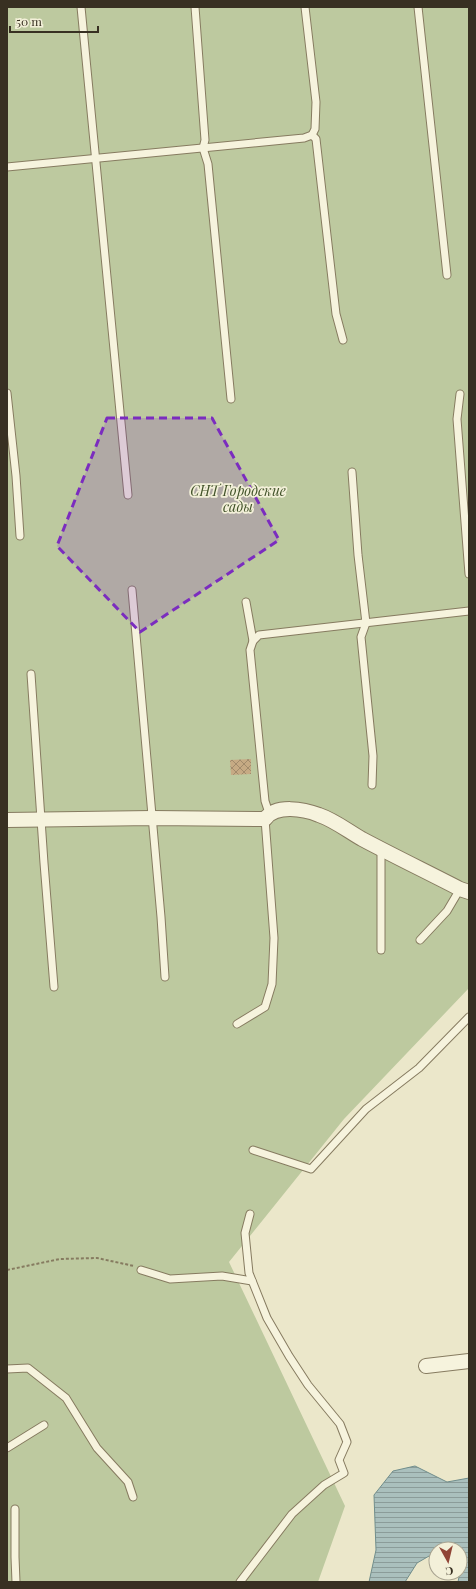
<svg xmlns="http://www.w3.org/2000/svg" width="476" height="1589" viewBox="0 0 476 1589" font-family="'Playfair Display',serif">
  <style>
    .garden { fill: #bdc99f }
    .water { fill: url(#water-rules); stroke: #718e8c }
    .building { fill: url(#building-cross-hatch) }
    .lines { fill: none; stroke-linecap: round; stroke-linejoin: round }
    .lane-casing { stroke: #867b60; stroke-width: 9 }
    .street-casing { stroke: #867b60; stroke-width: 16 }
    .path { stroke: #867b60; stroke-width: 2; stroke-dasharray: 3 2; stroke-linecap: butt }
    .lane { stroke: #f6f3dd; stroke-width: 7 }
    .street { stroke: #f6f3dd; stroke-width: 14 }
    .marked { fill: #7b2cbf; fill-opacity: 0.2; stroke: #7b2cbf; stroke-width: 3; stroke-dasharray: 8 5; stroke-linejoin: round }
    .labels { text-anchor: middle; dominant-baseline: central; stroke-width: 3.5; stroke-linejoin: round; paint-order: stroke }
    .park-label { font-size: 14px; font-style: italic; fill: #42532a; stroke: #f3f0d9 }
  </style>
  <defs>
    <pattern id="water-rules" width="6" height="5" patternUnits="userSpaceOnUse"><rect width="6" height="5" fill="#aac0bd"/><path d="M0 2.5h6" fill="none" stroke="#8b9c99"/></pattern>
    <pattern id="building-cross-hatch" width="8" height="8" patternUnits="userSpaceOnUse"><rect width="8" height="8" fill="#c6aa84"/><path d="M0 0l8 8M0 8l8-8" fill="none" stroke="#a28b6c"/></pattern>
  </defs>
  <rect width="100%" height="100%" fill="#ebe7ca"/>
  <!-- garden -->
  <polygon class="garden" points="7,7 469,7 469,988 344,1119 229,1262 345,1506 318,1582 7,1582"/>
  <!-- water -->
  <polygon class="water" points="415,1466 447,1482 469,1478 469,1582 458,1582 459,1577 456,1573 460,1573 460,1549 447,1549 446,1547 442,1549 436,1549 436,1552 417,1563 405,1582 369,1582 376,1550 374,1495 393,1471"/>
  <!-- building -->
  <polygon class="building" points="251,759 251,774 231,775 230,760"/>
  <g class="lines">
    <!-- lane casing -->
    <g class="lane-casing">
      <g id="lane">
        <polyline points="81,7 128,495"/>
        <polyline points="195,7 205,140 203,148 208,164 231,399"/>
        <polyline points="418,7 447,275"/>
        <polyline points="312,135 316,139 336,314 343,340"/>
        <polyline points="7,167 304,138 312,135 315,129 316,102 305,7"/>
        <polyline points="7,393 16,476 20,536"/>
        <polyline points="460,394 457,419 469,574"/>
        <polyline points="352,472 358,555 366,623 361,637 373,756 372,785"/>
        <polyline points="132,590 161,917 165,977"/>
        <polyline points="246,602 253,641"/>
        <polyline points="31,674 44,863 54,987"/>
        <polyline points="269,813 265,801 250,650 253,641 259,635 469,611"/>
        <polyline points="381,848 381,950"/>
        <polyline points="420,940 447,911 460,889"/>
        <polyline points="237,1024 265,1007 272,984 274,938 265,819"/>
        <polyline points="253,1150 311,1169 366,1109 419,1068 469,1017"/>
        <polyline points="141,1270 170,1279 222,1276 252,1281"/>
        <polyline points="7,1369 28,1368 66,1398 97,1448 128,1482 133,1497"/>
        <polyline points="7,1448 44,1425"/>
        <polyline points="15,1509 15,1557 16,1582"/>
        <polyline points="240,1582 292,1514 324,1485 344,1473 339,1460 347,1442 340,1424 308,1385 289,1356 267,1318 249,1273 245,1233 250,1214"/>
      </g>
    </g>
    <!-- street casing -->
    <g class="street-casing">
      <g id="street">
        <path d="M7 820 152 818 265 819C276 804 304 809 319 815 334 820 348 831 362 839 394 856 427 872 460 889L469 892"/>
        <polyline points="426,1366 469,1361"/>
      </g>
    </g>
    <!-- path -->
    <polyline class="path" points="7,1270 60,1259 97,1258 134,1266"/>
    <!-- lane -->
    <use href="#lane" class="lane"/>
    <!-- street -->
    <use href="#street" class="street"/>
  </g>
  <!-- marked area -->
  <path class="marked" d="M107 418H212L279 540 140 632 57 546Z"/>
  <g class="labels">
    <!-- park labels -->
    <g class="park-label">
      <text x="238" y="490">СНТ Городские<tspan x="238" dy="16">сады</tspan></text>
    </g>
  </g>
  <!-- border -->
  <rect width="476" height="1589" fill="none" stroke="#383022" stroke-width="16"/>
  <!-- north arrow -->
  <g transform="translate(448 1561) rotate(172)"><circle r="19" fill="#f3f0d9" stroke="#a8a390"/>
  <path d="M0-3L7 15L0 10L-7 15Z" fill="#904435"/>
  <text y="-6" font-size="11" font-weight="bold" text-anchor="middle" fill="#383022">С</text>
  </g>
  <!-- scale -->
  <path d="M10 26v6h88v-6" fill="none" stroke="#383022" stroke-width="2"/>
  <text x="16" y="26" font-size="12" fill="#383022" stroke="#f3f0d9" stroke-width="3" paint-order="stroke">50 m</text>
</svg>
